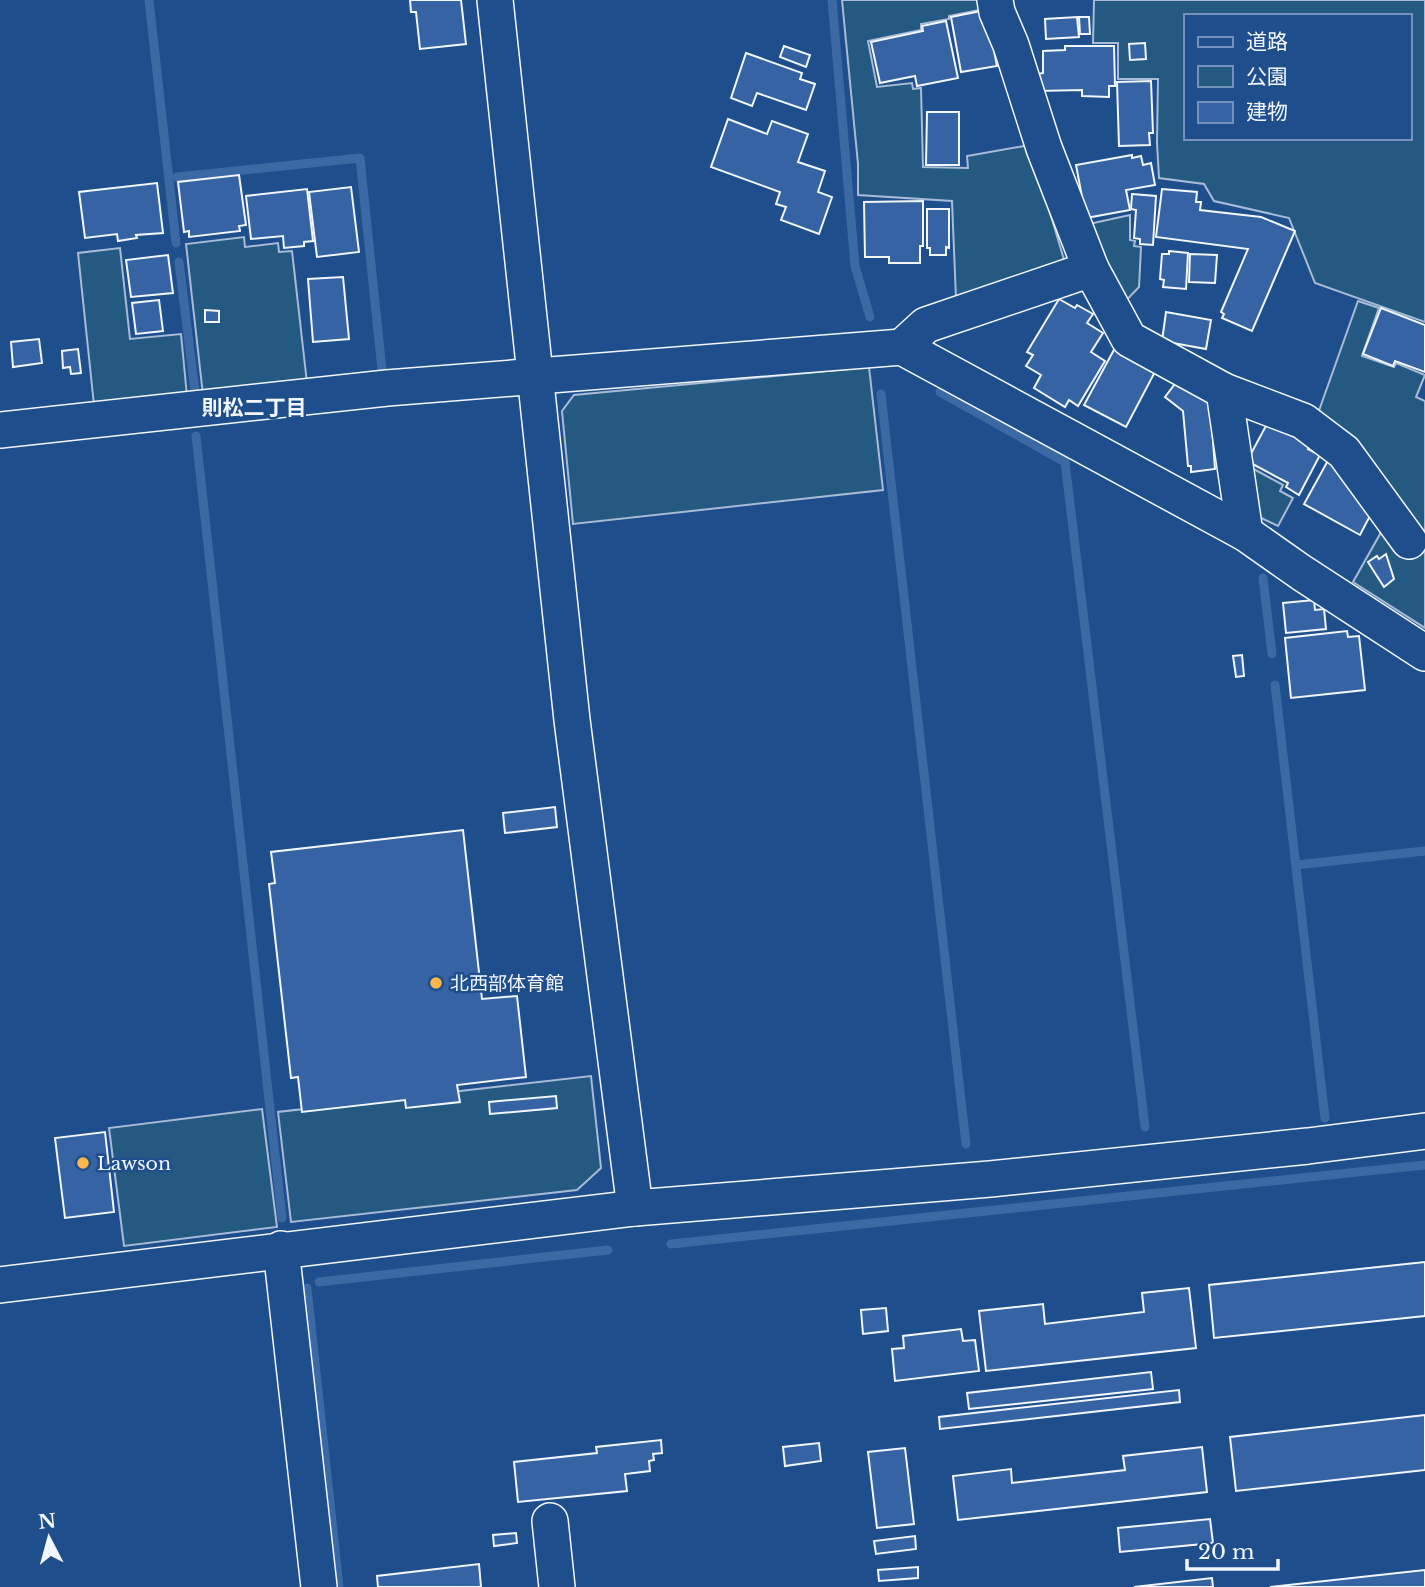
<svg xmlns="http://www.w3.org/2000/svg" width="1425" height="1587" viewBox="0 0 1425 1587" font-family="'Libre Baskerville','Noto Sans JP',serif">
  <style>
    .green { fill: #245a82; stroke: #a8bbd7; stroke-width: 2; fill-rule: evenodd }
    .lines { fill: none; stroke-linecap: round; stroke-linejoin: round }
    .stream { stroke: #3b69a3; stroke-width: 9 }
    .building { fill: #3563a3; stroke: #f2f6ff; stroke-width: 2 }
    .minor-casing { stroke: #f2f6ff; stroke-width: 38 }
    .minor { stroke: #1f4e8c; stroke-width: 35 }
    .poi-dot { fill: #ffb74d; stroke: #1f4e8c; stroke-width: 2.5 }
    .labels { text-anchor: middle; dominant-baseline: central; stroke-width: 5; stroke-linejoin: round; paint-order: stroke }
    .poi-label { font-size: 19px; fill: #f2f6ff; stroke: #1f4e8c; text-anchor: start }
    .neighbourhood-label { font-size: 21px; font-weight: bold; fill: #f2f6ff; stroke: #1f4e8c }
  </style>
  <rect width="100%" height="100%" fill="#1f4e8c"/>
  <!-- green -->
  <g class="green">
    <polygon points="842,0 983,0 984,9 949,16 949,19 921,24 921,30 868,41 877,87 912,83 913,89 921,88 923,167 968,168 967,156 1030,145 1065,263 956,299 952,201 858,195 858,164"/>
    <path d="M1094 0H1425V322L1315 283 1289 218 1214 201 1204 184 1159 178 1157 143 1158 79H1118V43H1093ZM1185 16H1409V138H1185Z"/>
    <polygon points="1130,215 1130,240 1135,241 1134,246 1141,247 1139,287 1120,307 1089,224"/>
    <polygon points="244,237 245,247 278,243 279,252 292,251 307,383 203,395 186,244"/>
    <polygon points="120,248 130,339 181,334 187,396 94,405 78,253"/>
    <polygon points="1358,301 1379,308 1362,356 1394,367 1396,363 1425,375 1416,397 1425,401 1425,628 1353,582 1393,511 1316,419"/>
    <polygon points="869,367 883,490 573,524 562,411 574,395"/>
    <polygon points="1250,467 1283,485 1280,491 1293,498 1278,526 1255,515"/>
    <polygon points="591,1076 601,1168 577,1190 291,1222 278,1112"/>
    <polygon points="262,1109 277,1227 124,1246 109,1128"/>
  </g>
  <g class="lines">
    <!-- stream -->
    <g class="stream">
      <polyline points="149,0 176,243"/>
      <polyline points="832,0 855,266 870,317"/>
      <polyline points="177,177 360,158 382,370"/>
      <polyline points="179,262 195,392"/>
      <polyline points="940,392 1065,462 1145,1127"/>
      <polyline points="881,394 966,1144"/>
      <polyline points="196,436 282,1218"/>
      <polyline points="1263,578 1272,654"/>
      <polyline points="1275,685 1325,1118"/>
      <polyline points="1296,865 1425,851"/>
      <polyline points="671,1244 1425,1165"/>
      <polyline points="319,1282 608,1250"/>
      <polyline points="307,1288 339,1587"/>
    </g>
  </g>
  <!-- building -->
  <g class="building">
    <polygon points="410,0 461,0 466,44 420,49 416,12 411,12"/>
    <polygon points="986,10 997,66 961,72 951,17"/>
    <polygon points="1077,17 1079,37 1046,39 1045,19"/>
    <polygon points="1079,17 1089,17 1090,34 1080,34"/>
    <polygon points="946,21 958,78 917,86 915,76 880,83 871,42 923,31 922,26"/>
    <polygon points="1145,43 1146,59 1130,60 1129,44"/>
    <polygon points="784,46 810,55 806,67 780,57"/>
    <polygon points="1065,46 1114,46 1115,86 1109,86 1109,97 1082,96 1082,90 1038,91 1038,74 1043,73 1043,51 1065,50"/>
    <polygon points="746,53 802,73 800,79 815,84 806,110 757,93 752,106 731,98"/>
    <polygon points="1151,81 1153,133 1149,133 1150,145 1119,146 1117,82"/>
    <polygon points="927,112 959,112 959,165 926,165"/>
    <polygon points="728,119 767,134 772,121 808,134 798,162 825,171 818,192 832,197 819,234 781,220 786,207 776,204 780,192 711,167"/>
    <polygon points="1132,155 1132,158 1141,156 1143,165 1151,163 1155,185 1126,190 1130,210 1086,218 1076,165"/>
    <polygon points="239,175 246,225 239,226 240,231 189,237 189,231 184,232 178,182"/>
    <polygon points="157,183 163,233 136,235 137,238 118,241 117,234 85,238 79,192"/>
    <polygon points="351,187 359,252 317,257 309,192"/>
    <polygon points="307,189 313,241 304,242 304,246 284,248 283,236 251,239 246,196"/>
    <polygon points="1162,189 1197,192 1196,202 1201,202 1200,210 1261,217 1295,231 1252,331 1222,318 1224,314 1221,312 1248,249 1156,237"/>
    <polygon points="1132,194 1156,196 1153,245 1140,244 1140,239 1134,238 1136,210 1131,209"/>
    <polygon points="923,201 923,246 920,246 920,263 889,263 889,257 865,257 864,202"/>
    <polygon points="927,209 949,209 949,248 946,247 946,255 930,255 930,248 927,248"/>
    <polygon points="1169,251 1188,253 1186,289 1163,287 1164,280 1160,279 1162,254 1169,254"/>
    <polygon points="1190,254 1217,255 1215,283 1189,282"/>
    <polygon points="168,255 173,293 131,297 126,260"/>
    <polygon points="343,277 349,339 313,342 308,279"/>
    <polygon points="1059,299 1075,308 1077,305 1093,314 1087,323 1103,333 1091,352 1105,361 1078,406 1069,400 1065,407 1034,388 1041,375 1026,366 1033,355 1027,352"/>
    <polygon points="159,300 163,331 136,334 132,303"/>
    <polygon points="1381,308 1425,325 1425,372 1395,361 1393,366 1363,354"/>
    <polygon points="205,310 219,311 219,322 205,322"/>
    <polygon points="1166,312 1211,320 1206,349 1162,341"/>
    <polygon points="39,339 42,363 13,367 11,342"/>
    <polygon points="1116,346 1157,368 1126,427 1084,405"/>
    <polygon points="78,349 81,373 71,374 70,367 63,368 62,351"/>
    <polygon points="1181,376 1210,399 1215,469 1191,472 1191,466 1188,466 1183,411 1165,397"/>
    <polygon points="1267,424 1312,443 1308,449 1320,455 1299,495 1286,487 1288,483 1247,461"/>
    <polygon points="1331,455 1373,510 1360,535 1304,504"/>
    <polygon points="1386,554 1394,579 1384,587 1368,562 1377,556 1379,559"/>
    <polygon points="1314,600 1315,610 1324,609 1326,629 1286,633 1283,603"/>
    <polygon points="1347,631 1348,637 1359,636 1365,690 1291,698 1285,638"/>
    <polygon points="1242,655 1244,676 1236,677 1233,656"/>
    <polygon points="555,807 557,827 505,833 503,813"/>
    <polygon points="463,830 482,999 517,996 526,1077 457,1085 460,1102 406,1108 405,1100 302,1112 298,1077 291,1078 269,884 275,883 271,852"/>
    <polygon points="556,1096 557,1108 490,1114 489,1102"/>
    <polygon points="105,1132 114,1212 65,1218 55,1138"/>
    <polygon points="1425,1262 1425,1316 1214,1338 1209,1285"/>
    <polygon points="1189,1288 1196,1348 986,1371 979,1311 1043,1304 1045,1324 1144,1312 1142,1293"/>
    <polygon points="886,1308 888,1331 863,1334 861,1310"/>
    <polygon points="961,1329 963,1341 975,1340 979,1371 895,1381 892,1349 904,1348 903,1336"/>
    <polygon points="1151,1372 1153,1389 969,1409 967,1393"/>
    <polygon points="1179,1390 1180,1402 940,1429 939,1417"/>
    <polygon points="1425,1415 1425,1470 1236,1491 1230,1437"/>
    <polygon points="661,1440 662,1453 653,1454 654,1460 649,1461 650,1471 625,1474 627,1491 518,1502 514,1462 597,1453 596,1447"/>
    <polygon points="819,1443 821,1461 785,1466 783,1447"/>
    <polygon points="1202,1447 1207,1492 958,1520 953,1476 1011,1469 1012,1483 1125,1470 1123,1456"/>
    <polygon points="905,1448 914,1524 877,1528 868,1452"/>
    <polygon points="1210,1519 1213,1543 1120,1552 1118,1528"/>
    <polygon points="516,1533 517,1543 494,1546 493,1535"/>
    <polygon points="915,1536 916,1549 876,1554 874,1541"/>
    <polygon points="479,1564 481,1587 378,1587 377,1576"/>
    <polygon points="918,1567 918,1578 879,1581 878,1570"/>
    <polygon points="1425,1570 1425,1587 1270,1587"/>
    <polygon points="1212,1578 1213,1587 1134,1587"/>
  </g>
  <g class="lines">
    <!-- minor casing -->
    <g class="minor-casing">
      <g id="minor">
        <polyline points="495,0 572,720 635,1208"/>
        <polyline points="1091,269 1129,339 1224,391 1245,533"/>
        <polyline points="902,347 926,325 1091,269 1044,148 1011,45 997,12 995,0"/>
        <polyline points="1224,391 1303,421 1344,452 1409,541"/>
        <polyline points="0,430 387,388 902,347 1245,533 1302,573 1425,653"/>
        <polyline points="281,1249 319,1587"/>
        <polyline points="0,1285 635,1208 990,1179 1308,1146 1425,1131"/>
        <polyline points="550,1521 557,1587"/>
      </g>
    </g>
    <!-- minor -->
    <use href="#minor" class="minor"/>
  </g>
  <!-- markers -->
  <g class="poi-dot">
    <circle cx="436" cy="983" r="7"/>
    <circle cx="83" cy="1163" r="7"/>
  </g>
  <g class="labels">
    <!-- poi labels -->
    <g class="poi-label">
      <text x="450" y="983">北西部体育館</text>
      <text x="97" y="1163">Lawson</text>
    </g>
    <!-- neighbourhood labels -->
    <g class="neighbourhood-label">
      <text x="254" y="408">則松二丁目</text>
    </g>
  </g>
  <!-- legend -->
  <rect x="1184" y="14" width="228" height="126" fill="#1f4e8c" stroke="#7391ba" stroke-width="2"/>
  <rect x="1198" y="37" width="35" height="10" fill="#1f4e8c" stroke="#7391ba" stroke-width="2"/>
  <text x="1246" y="49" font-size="21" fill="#f2f6ff">道路</text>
  <rect x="1198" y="66" width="35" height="21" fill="#245a82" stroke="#7391ba" stroke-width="2"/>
  <text x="1246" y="84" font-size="21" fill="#f2f6ff">公園</text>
  <rect x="1198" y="102" width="35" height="21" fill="#3563a3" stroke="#7391ba" stroke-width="2"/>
  <text x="1246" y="119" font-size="21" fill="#f2f6ff">建物</text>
  <!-- north arrow -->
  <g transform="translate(49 1538) rotate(354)" stroke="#1f4e8c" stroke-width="5" paint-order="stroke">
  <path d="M0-5L12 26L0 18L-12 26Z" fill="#f2f6ff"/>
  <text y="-10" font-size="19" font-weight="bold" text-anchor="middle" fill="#f2f6ff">N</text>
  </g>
  <!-- scale -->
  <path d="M1187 1559v10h91v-10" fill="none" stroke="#f2f6ff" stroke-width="3.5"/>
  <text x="1198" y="1559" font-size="21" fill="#f2f6ff" stroke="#1f4e8c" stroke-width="5" paint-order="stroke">20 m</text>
</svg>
